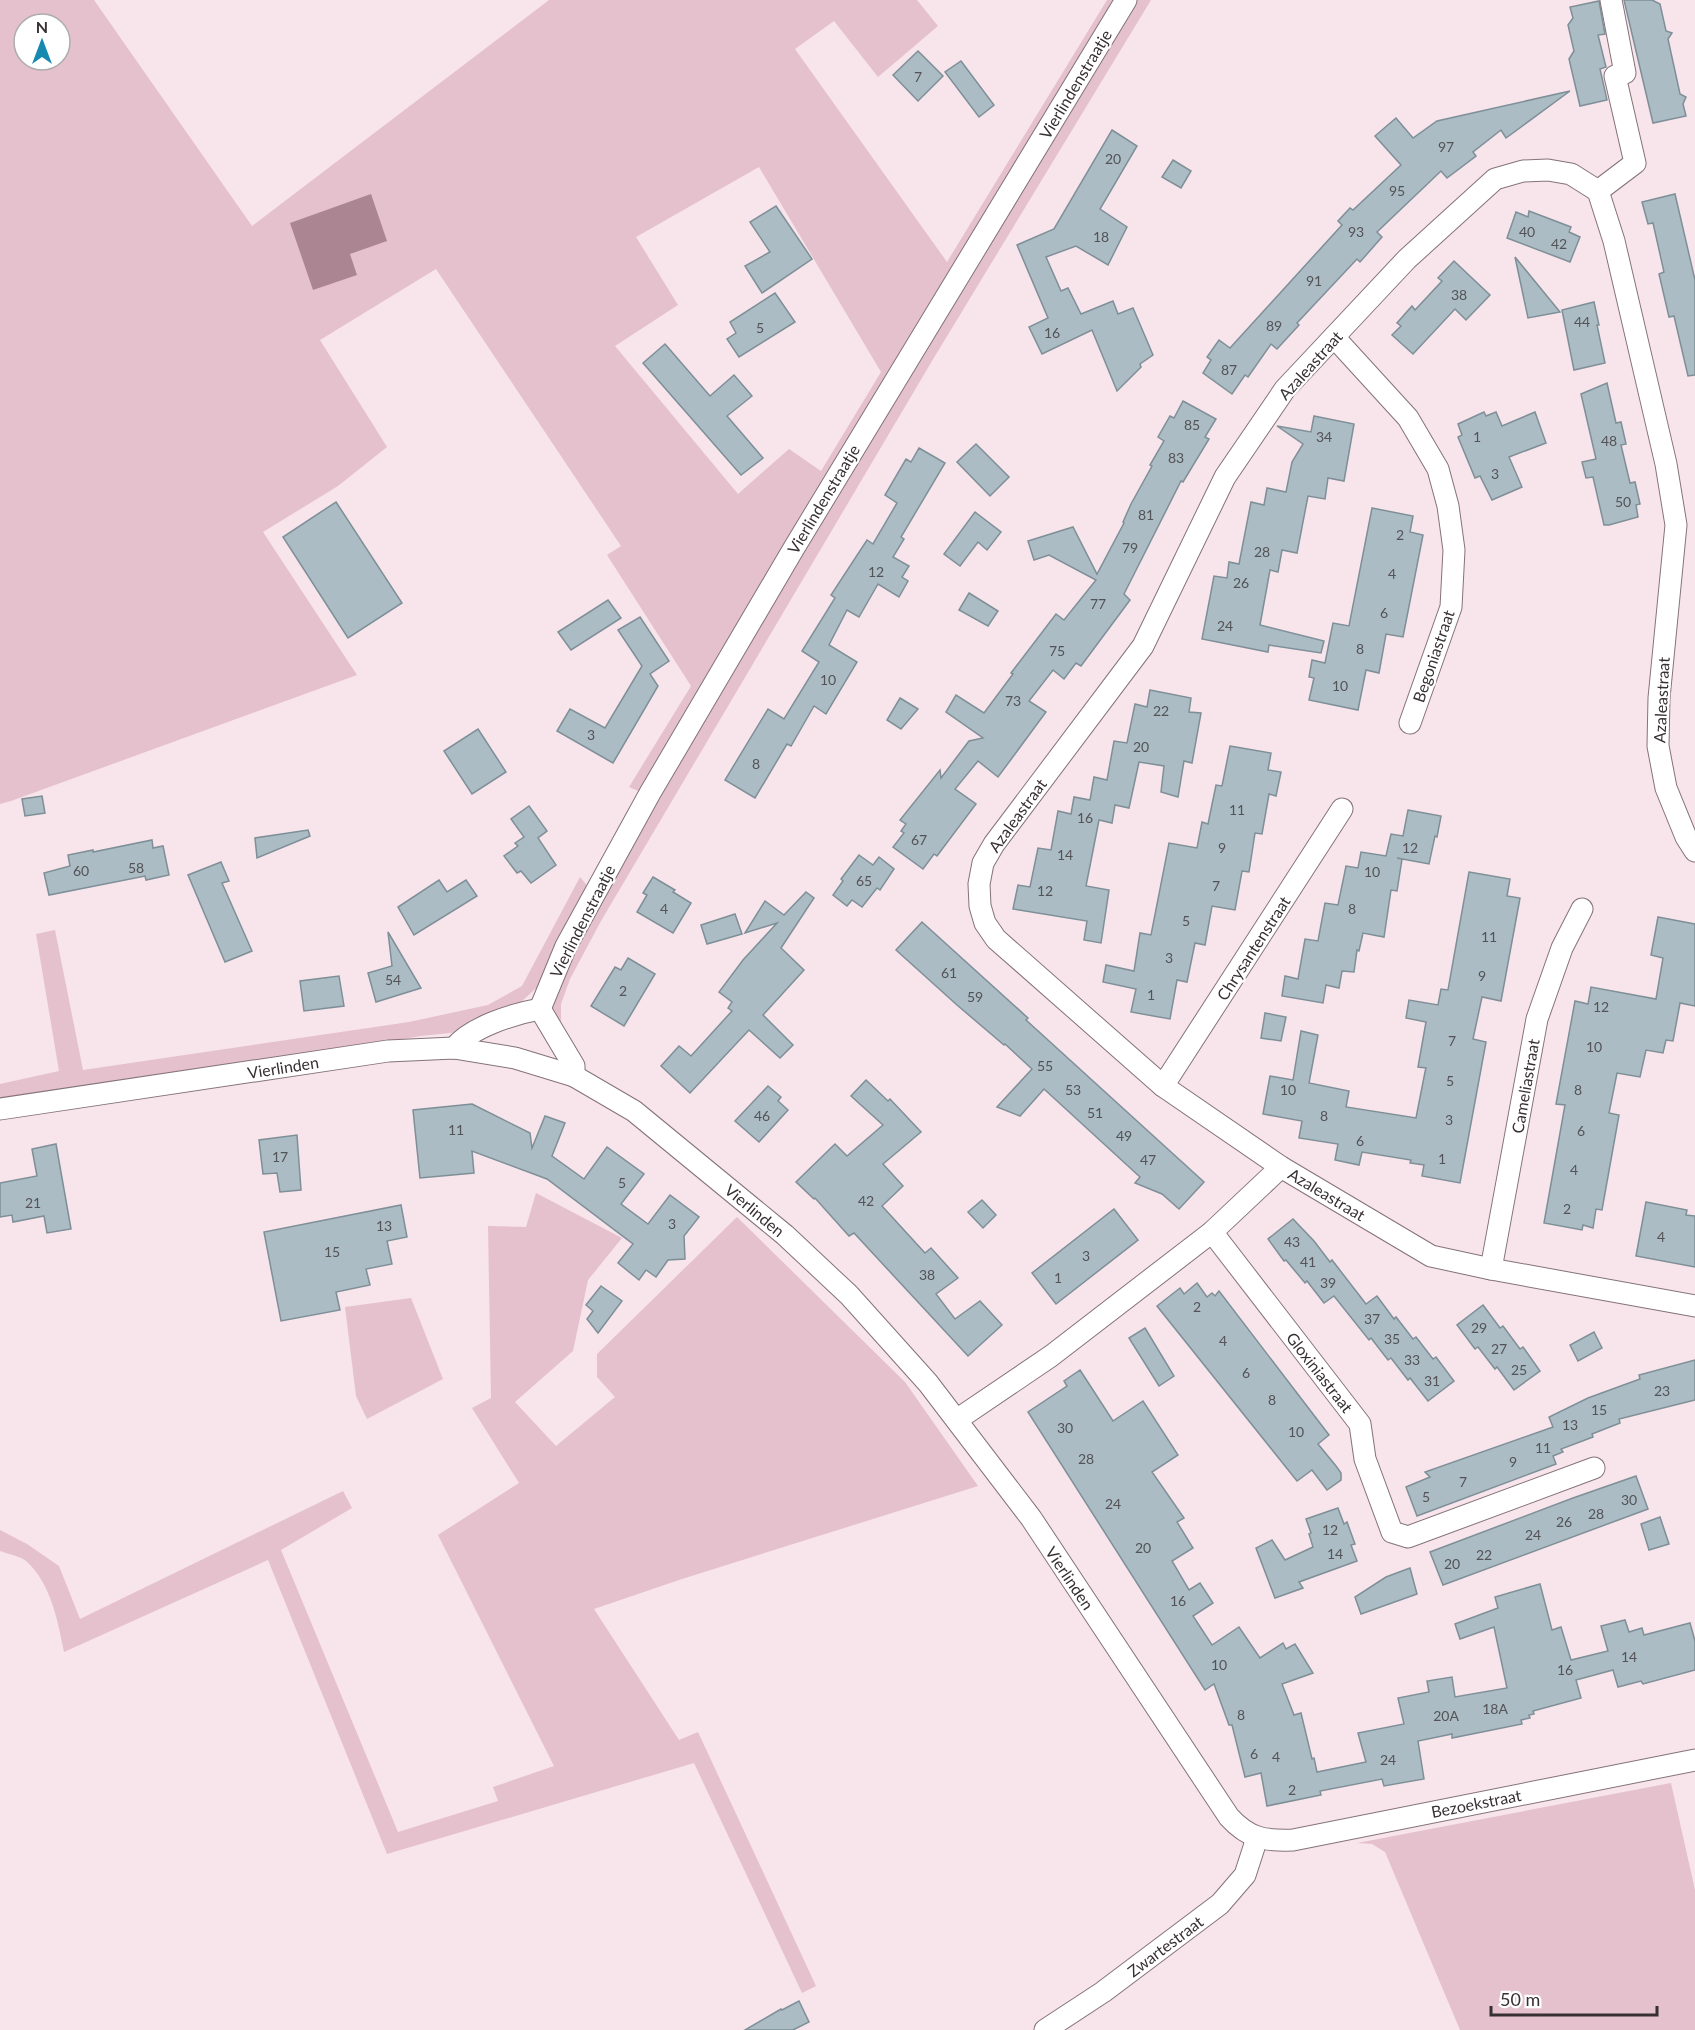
<svg xmlns="http://www.w3.org/2000/svg" width="1695" height="2030" viewBox="0 0 1695 2030" font-family="Lato,sans-serif">
  <style>
    .green { fill: #e5c1cd; fill-rule: evenodd }
    .water { fill: #ab8592 }
    .building { fill: #abbcc4; stroke: #7e8f97; stroke-width: 1.5 }
    .lines { fill: none; stroke-linecap: round; stroke-linejoin: round }
    .minor-casing { stroke: #847379; stroke-width: 23 }
    .minor { stroke: #fff; stroke-width: 21 }
    .labels { text-anchor: middle; dominant-baseline: central; stroke-width: 4.5; stroke-linejoin: round; paint-order: stroke }
    .number-label { font-size: 14px; fill: #545357 }
    .street-label { font-size: 16px; fill: #373033; stroke: #fff }
  </style>
  <rect width="100%" height="100%" fill="#f8e4eb"/>
  <!-- green -->
  <g class="green">
    <path d="M0 0H94L252 226 549 0H917L938 26 878 77 834 21 795 49 947 262 1107 0H1151L932 361 601 921 570 979 561 1004V1028L551 1006 563 969 655 798 629 787 691 686 607 555 621 546 436 269 320 340 387 447 338 486 263 532 357 675 11 801 0 804ZM24 24H60V60H24ZM759 167 881 372 821 471 789 449 738 494 615 346 678 305 636 237Z"/>
    <polygon points="580,877 590,889 543,982 511,1011 469,1031 421,1036 333,1051 0,1101 0,1084 59,1071 36,934 55,930 83,1070 409,1022 488,1005 522,986"/>
    <path d="M536 1193 622 1238 588 1280 573 1351 515 1402 556 1446 615 1397 597 1377V1354L737 1217 905 1382 978 1486 682 1579 594 1609 679 1740 698 1732 816 1986 802 1993 694 1763 387 1854 268 1560 64 1652C58 1622 51 1583 26 1561 20 1556 8 1554 0 1551V1530L27 1544 59 1566 80 1619 343 1491 352 1508 281 1550 398 1832 498 1801 493 1787 554 1766 438 1535 519 1483 472 1408 491 1398 488 1226 526 1227Z"/>
    <polygon points="411,1298 443,1379 367,1419 356,1396 345,1307"/>
    <polygon points="1671,1783 1695,1890 1695,2030 1460,2030 1385,1852 1372,1844 1357,1843"/>
  </g>
  <!-- water -->
  <polygon class="water" points="371,194 387,241 350,254 357,275 313,290 290,223"/>
  <!-- building -->
  <g class="building">
    <polygon points="1624,0 1652,0 1660,4 1666,31 1672,33 1668,39 1680,94 1686,97 1683,104 1686,116 1653,123"/>
    <polygon points="1599,1 1605,34 1598,35 1606,67 1600,69 1607,100 1580,106 1569,59 1574,51 1568,25 1573,18 1570,7"/>
    <polygon points="918,51 943,76 918,101 893,75"/>
    <polygon points="961,61 994,105 979,117 945,72"/>
    <polygon points="1570,91 1506,138 1501,130 1473,152 1476,156 1447,178 1441,171 1377,232 1382,237 1360,262 1357,259 1297,323 1299,325 1277,349 1271,344 1248,377 1245,375 1232,394 1203,373 1211,360 1207,357 1219,340 1230,348 1342,225 1338,221 1350,208 1353,210 1401,165 1375,136 1396,118 1413,138 1437,121"/>
    <polygon points="1112,130 1137,146 1100,209 1127,227 1108,265 1076,246 1046,257 1061,291 1068,288 1081,314 1113,301 1118,314 1133,308 1153,355 1140,364 1141,367 1117,391 1092,330 1042,354 1029,327 1048,318 1017,245 1054,229"/>
    <polygon points="1173,160 1191,171 1181,188 1162,177"/>
    <polygon points="1675,194 1695,280 1695,375 1688,376 1674,316 1669,317 1659,274 1664,272 1653,223 1648,224 1642,202"/>
    <polygon points="776,206 812,259 762,293 745,266 770,252 750,222"/>
    <polygon points="1529,211 1571,227 1569,232 1580,237 1570,262 1507,238 1516,212 1528,217"/>
    <polygon points="1515,257 1560,312 1528,318"/>
    <polygon points="1454,261 1490,295 1466,320 1455,309 1413,354 1392,335 1401,326 1397,323 1412,306 1415,310 1442,281 1438,278"/>
    <polygon points="775,293 795,322 739,357 727,339 736,333 730,322"/>
    <polygon points="1594,302 1599,325 1597,325 1605,363 1574,370 1562,310"/>
    <polygon points="665,344 710,396 734,375 752,396 727,416 763,458 741,475 643,363"/>
    <polygon points="1607,383 1616,423 1621,422 1626,444 1621,445 1630,483 1635,482 1640,504 1636,505 1638,517 1609,525 1604,525 1593,477 1586,478 1582,462 1596,459 1581,394"/>
    <polygon points="1183,401 1216,419 1205,437 1209,439 1183,482 1181,481 1124,594 1130,600 1081,666 1076,663 1064,679 1053,670 1029,701 1046,712 998,777 978,761 955,789 976,804 937,856 934,854 923,869 893,847 904,833 901,831 906,824 900,820 940,770 941,778 969,741 983,738 946,712 956,695 984,713 1013,674 1011,673 1056,614 1064,620 1096,580 1049,555 1034,560 1028,541 1073,527 1097,574 1124,523 1123,522 1131,504 1152,466 1150,465 1164,441 1158,437 1170,416 1174,418"/>
    <polygon points="1484,412 1486,416 1496,412 1502,426 1535,412 1546,443 1509,457 1522,487 1492,500 1480,476 1475,478 1458,437 1462,435 1458,424"/>
    <polygon points="1314,416 1354,424 1344,481 1328,478 1325,499 1308,496 1297,553 1282,550 1278,572 1270,570 1260,625 1324,641 1321,653 1269,645 1268,652 1202,639 1214,576 1227,578 1229,562 1239,564 1251,502 1264,505 1267,488 1286,492 1292,462 1303,444 1277,426 1311,432"/>
    <polygon points="976,444 1009,477 990,496 957,462"/>
    <polygon points="919,448 945,463 901,537 904,539 893,557 909,566 902,577 908,581 899,597 878,584 859,617 847,610 829,645 857,662 826,714 814,706 791,746 787,744 755,798 725,780 768,709 784,719 819,662 802,651 835,598 831,595 867,540 873,544 897,503 885,495 906,459 911,462"/>
    <polygon points="336,502 402,603 348,638 283,537"/>
    <polygon points="1372,508 1413,516 1410,532 1423,535 1403,637 1386,634 1379,673 1366,670 1358,710 1309,700 1314,678 1309,677 1312,660 1325,663 1333,623 1349,626"/>
    <polygon points="975,512 1001,532 987,550 978,542 960,566 944,554"/>
    <polygon points="969,593 998,611 988,626 959,610"/>
    <polygon points="608,600 621,618 571,650 558,632"/>
    <polygon points="640,617 669,661 650,674 658,686 613,763 557,731 570,709 605,728 642,666 618,630"/>
    <polygon points="1150,690 1191,698 1189,712 1201,713 1192,763 1184,761 1178,797 1161,792 1164,766 1139,762 1129,808 1115,805 1112,823 1099,820 1086,886 1109,890 1101,943 1084,940 1087,921 1013,909 1018,885 1030,887 1038,848 1051,850 1058,811 1071,814 1074,797 1090,800 1094,777 1107,780 1114,741 1127,743 1135,704 1147,707"/>
    <polygon points="900,698 918,709 901,729 887,720"/>
    <polygon points="478,729 506,772 472,794 444,751"/>
    <polygon points="1230,746 1271,753 1268,770 1281,772 1276,796 1269,794 1262,834 1255,833 1249,872 1242,871 1235,910 1212,906 1205,945 1195,943 1187,982 1177,980 1170,1019 1131,1012 1136,989 1103,982 1106,965 1134,971 1140,933 1151,935 1169,843 1197,848 1202,822 1208,824 1216,785 1222,786"/>
    <polygon points="42,796 45,813 25,816 22,799"/>
    <polygon points="529,806 547,831 538,838 556,865 531,883 521,871 517,873 504,856 518,846 515,843 524,837 511,819"/>
    <polygon points="1408,810 1441,816 1437,837 1435,836 1429,864 1397,858 1402,859 1397,891 1391,890 1384,937 1363,933 1359,951 1357,950 1354,972 1342,971 1339,988 1326,985 1323,1003 1282,996 1285,976 1298,979 1305,939 1318,941 1325,903 1338,905 1346,866 1358,868 1361,852 1386,856 1391,834 1403,836"/>
    <polygon points="308,830 310,836 257,858 255,838"/>
    <polygon points="152,840 153,848 163,846 169,875 146,880 145,876 49,895 44,873 70,866 68,855 93,850 93,852"/>
    <polygon points="859,855 873,865 879,857 894,869 880,890 877,888 862,907 852,900 847,906 833,895 843,881 841,879"/>
    <polygon points="221,862 229,881 222,883 252,951 225,962 188,875"/>
    <polygon points="1469,872 1510,879 1507,896 1520,898 1501,1001 1482,997 1473,1039 1486,1042 1460,1183 1422,1176 1424,1165 1410,1163 1411,1160 1362,1152 1359,1165 1335,1160 1338,1144 1299,1138 1302,1121 1263,1114 1270,1076 1293,1080 1301,1031 1318,1035 1309,1083 1349,1091 1346,1107 1416,1118 1425,1072 1426,1068 1418,1067 1426,1022 1406,1018 1409,1000 1438,1005 1441,989 1448,990"/>
    <polygon points="653,877 675,890 673,892 691,903 673,933 637,912 647,895 643,893"/>
    <polygon points="439,880 447,892 466,880 477,896 414,935 398,907"/>
    <polygon points="806,892 814,898 781,948 804,970 763,1015 793,1045 780,1058 749,1030 690,1093 661,1066 679,1046 691,1056 732,1011 728,1008 732,1002 719,992 743,960 777,923 745,933 765,901 784,915"/>
    <polygon points="735,914 742,934 707,944 701,925"/>
    <polygon points="1658,917 1695,924 1695,1006 1680,1003 1673,1041 1666,1040 1663,1053 1646,1050 1640,1077 1617,1073 1609,1113 1619,1115 1602,1210 1596,1209 1593,1228 1583,1225 1582,1230 1544,1223 1565,1105 1556,1104 1575,1001 1588,1004 1591,987 1656,999 1663,958 1651,955"/>
    <polygon points="922,922 1028,1018 1026,1020 1204,1182 1179,1209 1162,1194 1135,1183 1140,1177 1044,1089 1020,1116 997,1107 1032,1069 1005,1044 1004,1045 957,1005 896,950"/>
    <polygon points="388,932 421,988 376,1002 368,973 392,966"/>
    <polygon points="628,958 655,974 624,1026 591,1006 615,967 621,970"/>
    <polygon points="339,976 344,1006 304,1011 300,981"/>
    <polygon points="1265,1013 1286,1017 1281,1041 1261,1038"/>
    <polygon points="866,1080 888,1101 890,1099 921,1132 883,1164 903,1186 882,1206 925,1253 931,1248 958,1278 936,1294 955,1319 980,1301 1002,1325 968,1356 854,1233 849,1236 815,1198 814,1199 796,1182 835,1144 847,1156 883,1125 851,1096"/>
    <polygon points="768,1086 781,1097 778,1101 788,1110 759,1142 735,1121"/>
    <polygon points="472,1104 530,1133 532,1148 545,1116 565,1123 552,1156 584,1179 607,1147 644,1174 621,1204 648,1224 670,1195 699,1217 684,1236 685,1259 668,1260 656,1277 646,1270 639,1280 618,1263 633,1244 547,1179 472,1151 474,1173 420,1178 413,1110"/>
    <polygon points="297,1135 301,1190 280,1192 277,1173 263,1174 259,1140"/>
    <polygon points="56,1144 71,1229 47,1233 44,1216 13,1222 12,1215 0,1217 0,1183 37,1176 32,1149"/>
    <polygon points="982,1200 996,1215 983,1228 968,1212"/>
    <polygon points="1646,1202 1687,1210 1686,1215 1695,1216 1695,1267 1636,1256"/>
    <polygon points="401,1205 407,1237 387,1241 392,1264 366,1269 370,1285 336,1292 340,1310 281,1321 264,1232"/>
    <polygon points="1114,1209 1138,1240 1056,1304 1032,1273"/>
    <polygon points="1293,1219 1314,1241 1330,1262 1332,1260 1366,1304 1377,1296 1394,1319 1396,1317 1413,1339 1416,1337 1433,1359 1436,1357 1454,1381 1428,1401 1410,1378 1408,1380 1391,1358 1388,1360 1371,1338 1369,1340 1334,1296 1324,1303 1307,1281 1305,1283 1286,1260 1284,1261 1268,1239"/>
    <polygon points="1197,1283 1207,1297 1212,1293 1215,1296 1219,1291 1329,1435 1318,1444 1336,1466 1341,1473 1341,1480 1327,1490 1312,1470 1297,1481 1157,1306 1180,1288 1184,1294"/>
    <polygon points="601,1286 622,1301 598,1333 587,1319 593,1311 586,1305"/>
    <polygon points="1483,1305 1500,1328 1503,1326 1520,1349 1523,1347 1540,1371 1514,1390 1497,1367 1495,1369 1478,1347 1475,1349 1457,1325"/>
    <polygon points="1145,1328 1174,1376 1159,1386 1129,1338"/>
    <polygon points="1594,1332 1602,1348 1578,1361 1570,1345"/>
    <polygon points="1695,1360 1695,1400 1619,1419 1620,1423 1592,1434 1593,1437 1561,1449 1563,1452 1553,1456 1556,1464 1417,1516 1406,1487 1430,1477 1425,1472 1553,1427 1549,1417 1588,1398 1640,1379 1639,1375"/>
    <polygon points="1080,1370 1113,1421 1143,1401 1178,1455 1152,1472 1184,1518 1177,1522 1193,1548 1172,1561 1189,1590 1200,1583 1213,1603 1193,1616 1212,1645 1239,1627 1260,1658 1283,1643 1286,1649 1295,1644 1313,1673 1282,1684 1294,1715 1301,1713 1312,1759 1314,1758 1317,1772 1366,1762 1358,1733 1404,1724 1398,1698 1429,1692 1427,1681 1452,1677 1455,1697 1507,1688 1494,1627 1460,1639 1455,1624 1498,1608 1495,1597 1540,1584 1552,1630 1561,1627 1571,1660 1608,1651 1601,1626 1625,1620 1629,1632 1642,1628 1644,1635 1690,1623 1695,1641 1695,1670 1643,1684 1641,1681 1618,1687 1613,1670 1576,1680 1581,1698 1533,1711 1534,1714 1529,1715 1530,1718 1521,1720 1522,1724 1452,1738 1452,1734 1418,1741 1424,1779 1384,1786 1382,1779 1320,1791 1321,1795 1267,1806 1261,1773 1245,1777 1232,1725 1229,1725 1214,1684 1205,1690 1028,1412 1067,1386 1064,1381"/>
    <polygon points="1636,1476 1648,1509 1443,1585 1430,1552 1573,1498"/>
    <polygon points="1338,1508 1344,1524 1347,1522 1355,1544 1351,1545 1357,1561 1299,1582 1303,1588 1275,1598 1256,1548 1272,1540 1285,1560 1313,1547 1309,1534 1311,1533 1306,1519"/>
    <polygon points="1660,1517 1669,1544 1649,1550 1641,1524"/>
    <polygon points="1410,1568 1417,1594 1361,1614 1355,1597 1386,1577"/>
    <polygon points="799,2001 809,2022 793,2030 745,2030 781,2009 782,2010"/>
  </g>
  <g class="lines">
    <!-- minor casing -->
    <g class="minor-casing">
      <g id="minor">
        <polyline points="1598,191 1635,163 1615,76 1625,73 1611,0"/>
        <polyline points="1334,337 1408,418 1438,469 1448,506 1454,550 1451,607 1410,723"/>
        <polyline points="1695,851 1686,837 1666,788 1658,746 1659,698 1676,525 1666,464 1614,241 1598,191 1571,174 1548,170 1523,171 1495,179 1407,259 1285,389 1225,477 1143,646 994,844 983,863 979,884 980,906 985,923 996,939 1163,1086 1281,1167 1431,1256 1491,1269 1695,1306"/>
        <polyline points="540,1009 566,946 650,793 794,548 1126,0"/>
        <polyline points="540,1009 574,1066 574,1076"/>
        <path d="M454 1048C471 1027 513 1014 540 1009"/>
        <polyline points="1163,1086 1342,809"/>
        <path d="M0 1109 388 1051 454 1048 515 1058 574 1076 634 1111 785 1235 849 1295 928 1383 1031 1518 1229 1817C1249 1839 1265 1841 1293 1840L1695 1760"/>
        <polyline points="1212,1232 1360,1424 1365,1459 1392,1532 1408,1537 1594,1468"/>
        <polyline points="1491,1269 1537,1019 1562,948 1582,909"/>
        <polyline points="958,1419 1051,1356 1212,1232 1281,1167"/>
        <polyline points="1045,2030 1103,1992 1220,1904 1245,1875 1257,1838"/>
      </g>
    </g>
    <!-- minor -->
    <use href="#minor" class="minor"/>
  </g>
  <g class="labels">
    <!-- number labels -->
    <g class="number-label">
      <text x="918" y="76">7</text>
      <text x="1446" y="146">97</text>
      <text x="1113" y="158">20</text>
      <text x="1397" y="190">95</text>
      <text x="1356" y="231">93</text>
      <text x="1527" y="231">40</text>
      <text x="1101" y="236">18</text>
      <text x="1559" y="243">42</text>
      <text x="1314" y="280">91</text>
      <text x="1459" y="294">38</text>
      <text x="1582" y="321">44</text>
      <text x="1274" y="325">89</text>
      <text x="760" y="327">5</text>
      <text x="1052" y="332">16</text>
      <text x="1229" y="369">87</text>
      <text x="1192" y="424">85</text>
      <text x="1324" y="436">34</text>
      <text x="1477" y="436">1</text>
      <text x="1609" y="440">48</text>
      <text x="1176" y="457">83</text>
      <text x="1495" y="473">3</text>
      <text x="1623" y="501">50</text>
      <text x="1146" y="514">81</text>
      <text x="1400" y="534">2</text>
      <text x="1130" y="547">79</text>
      <text x="1262" y="551">28</text>
      <text x="876" y="571">12</text>
      <text x="1392" y="573">4</text>
      <text x="1241" y="582">26</text>
      <text x="1098" y="603">77</text>
      <text x="1384" y="612">6</text>
      <text x="1225" y="625">24</text>
      <text x="1360" y="648">8</text>
      <text x="1057" y="650">75</text>
      <text x="828" y="679">10</text>
      <text x="1340" y="685">10</text>
      <text x="1013" y="700">73</text>
      <text x="1161" y="710">22</text>
      <text x="591" y="734">3</text>
      <text x="1141" y="746">20</text>
      <text x="756" y="763">8</text>
      <text x="1237" y="809">11</text>
      <text x="1085" y="817">16</text>
      <text x="919" y="839">67</text>
      <text x="1222" y="847">9</text>
      <text x="1410" y="847">12</text>
      <text x="1065" y="854">14</text>
      <text x="136" y="867">58</text>
      <text x="81" y="870">60</text>
      <text x="1372" y="871">10</text>
      <text x="864" y="880">65</text>
      <text x="1216" y="885">7</text>
      <text x="1045" y="890">12</text>
      <text x="664" y="908">4</text>
      <text x="1352" y="908">8</text>
      <text x="1186" y="920">5</text>
      <text x="1489" y="936">11</text>
      <text x="1169" y="957">3</text>
      <text x="949" y="972">61</text>
      <text x="1482" y="975">9</text>
      <text x="393" y="979">54</text>
      <text x="623" y="990">2</text>
      <text x="1151" y="994">1</text>
      <text x="975" y="996">59</text>
      <text x="1601" y="1006">12</text>
      <text x="1452" y="1040">7</text>
      <text x="1594" y="1046">10</text>
      <text x="1045" y="1065">55</text>
      <text x="1450" y="1080">5</text>
      <text x="1073" y="1089">53</text>
      <text x="1288" y="1089">10</text>
      <text x="1578" y="1089">8</text>
      <text x="1095" y="1112">51</text>
      <text x="762" y="1115">46</text>
      <text x="1324" y="1115">8</text>
      <text x="1449" y="1119">3</text>
      <text x="456" y="1129">11</text>
      <text x="1581" y="1130">6</text>
      <text x="1124" y="1135">49</text>
      <text x="1360" y="1140">6</text>
      <text x="280" y="1156">17</text>
      <text x="1442" y="1158">1</text>
      <text x="1148" y="1159">47</text>
      <text x="1574" y="1169">4</text>
      <text x="622" y="1182">5</text>
      <text x="866" y="1200">42</text>
      <text x="33" y="1202">21</text>
      <text x="1567" y="1208">2</text>
      <text x="672" y="1223">3</text>
      <text x="384" y="1225">13</text>
      <text x="1661" y="1236">4</text>
      <text x="1292" y="1241">43</text>
      <text x="332" y="1251">15</text>
      <text x="1086" y="1255">3</text>
      <text x="1308" y="1261">41</text>
      <text x="927" y="1274">38</text>
      <text x="1058" y="1277">1</text>
      <text x="1328" y="1282">39</text>
      <text x="1197" y="1306">2</text>
      <text x="1372" y="1318">37</text>
      <text x="1479" y="1327">29</text>
      <text x="1392" y="1338">35</text>
      <text x="1223" y="1340">4</text>
      <text x="1499" y="1348">27</text>
      <text x="1412" y="1359">33</text>
      <text x="1519" y="1369">25</text>
      <text x="1246" y="1372">6</text>
      <text x="1432" y="1380">31</text>
      <text x="1662" y="1390">23</text>
      <text x="1272" y="1399">8</text>
      <text x="1599" y="1409">15</text>
      <text x="1570" y="1424">13</text>
      <text x="1065" y="1427">30</text>
      <text x="1296" y="1431">10</text>
      <text x="1543" y="1447">11</text>
      <text x="1086" y="1458">28</text>
      <text x="1513" y="1461">9</text>
      <text x="1463" y="1481">7</text>
      <text x="1426" y="1496">5</text>
      <text x="1629" y="1499">30</text>
      <text x="1113" y="1503">24</text>
      <text x="1596" y="1513">28</text>
      <text x="1564" y="1521">26</text>
      <text x="1330" y="1529">12</text>
      <text x="1533" y="1534">24</text>
      <text x="1143" y="1547">20</text>
      <text x="1335" y="1553">14</text>
      <text x="1484" y="1554">22</text>
      <text x="1452" y="1563">20</text>
      <text x="1178" y="1600">16</text>
      <text x="1629" y="1656">14</text>
      <text x="1219" y="1664">10</text>
      <text x="1565" y="1669">16</text>
      <text x="1495" y="1708">18A</text>
      <text x="1241" y="1714">8</text>
      <text x="1446" y="1715">20A</text>
      <text x="1254" y="1753">6</text>
      <text x="1276" y="1756">4</text>
      <text x="1388" y="1759">24</text>
      <text x="1292" y="1789">2</text>
    </g>
    <!-- street labels -->
    <g class="street-label">
      <text transform="translate(1075 84) rotate(-59)">Vierlindenstraatje</text>
      <text transform="translate(1310 365) rotate(-48)">Azaleastraat</text>
      <text transform="translate(823 499) rotate(-59)">Vierlindenstraatje</text>
      <text transform="translate(1433 656) rotate(-71)">Begoniastraat</text>
      <text transform="translate(1661 700) rotate(-87)">Azaleastraat</text>
      <text transform="translate(1017 815) rotate(-54)">Azaleastraat</text>
      <text transform="translate(582 921) rotate(-63)">Vierlindenstraatje</text>
      <text transform="translate(1253 948) rotate(-57)">Chrysantenstraat</text>
      <text transform="translate(283 1067) rotate(-9)">Vierlinden</text>
      <text transform="translate(1525 1086) rotate(-80)">Cameliastraat</text>
      <text transform="translate(1327 1194) rotate(31)">Azaleastraat</text>
      <text transform="translate(755 1210) rotate(40)">Vierlinden</text>
      <text transform="translate(1320 1372) rotate(52)">Gloxiniastraat</text>
      <text transform="translate(1070 1578) rotate(56)">Vierlinden</text>
      <text transform="translate(1476 1803) rotate(-11)">Bezoekstraat</text>
      <text transform="translate(1165 1946) rotate(-37)">Zwartestraat</text>
    </g>
  </g>
  <!-- north arrow -->
  <g transform="translate(42 42)"><circle r="28" fill="#ffffff" stroke="#afacad" stroke-width="1.5"/>
  <path d="M0-4.5L10 22L0 15L-10 22Z" fill="#1689ae"/>
  <text y="-9" font-size="16" font-weight="bold" text-anchor="middle" fill="#373033">N</text>
  </g>
  <!-- scale -->
  <path d="M1491 2006v9h166v-9" fill="none" stroke="#373033" stroke-width="3"/>
  <text x="1500" y="2006" font-size="18" fill="#373033" stroke="#ffffff" stroke-width="4.5" paint-order="stroke">50 m</text>
</svg>
